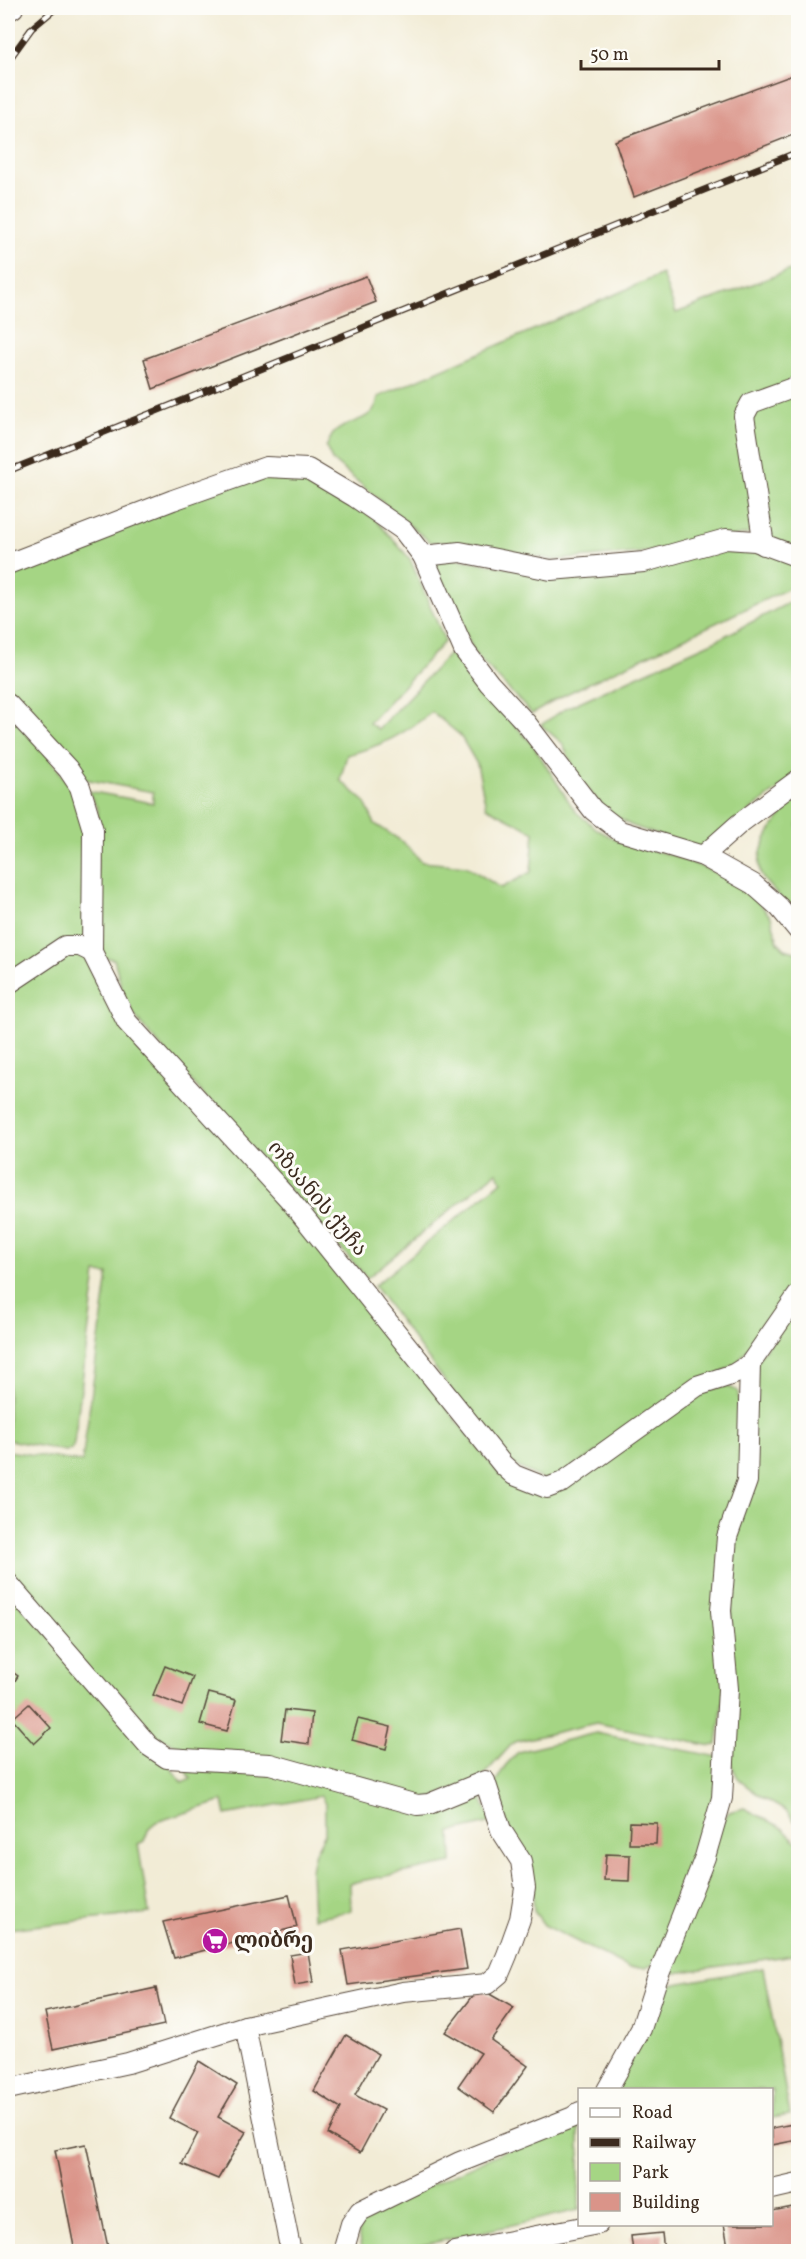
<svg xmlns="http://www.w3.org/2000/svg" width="806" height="2259" viewBox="0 0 806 2259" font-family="Vollkorn,'Noto Serif Georgian',serif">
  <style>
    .green { fill: #a5d584; stroke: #708051; stroke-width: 1.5; fill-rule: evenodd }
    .building { fill: #da9489 }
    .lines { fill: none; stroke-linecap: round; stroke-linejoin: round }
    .minor-casing { stroke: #56473a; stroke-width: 22 }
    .minor { stroke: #fff; stroke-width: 20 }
    .rail-casing { stroke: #3b2a1e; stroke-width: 7 }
    .rail { stroke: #fdfcf7; stroke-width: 4.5; stroke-dasharray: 14; stroke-linecap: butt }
    .labels { text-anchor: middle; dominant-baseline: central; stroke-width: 6; stroke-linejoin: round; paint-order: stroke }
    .street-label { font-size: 21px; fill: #3b2a1e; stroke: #fdfcf7 }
    .poi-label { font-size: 21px; font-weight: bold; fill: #3b2a1e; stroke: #fdfcf7; text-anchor: start }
  </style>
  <rect width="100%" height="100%" fill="#fdfcf7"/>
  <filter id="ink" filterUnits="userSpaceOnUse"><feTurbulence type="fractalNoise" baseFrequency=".0167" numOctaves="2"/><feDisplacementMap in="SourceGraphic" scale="12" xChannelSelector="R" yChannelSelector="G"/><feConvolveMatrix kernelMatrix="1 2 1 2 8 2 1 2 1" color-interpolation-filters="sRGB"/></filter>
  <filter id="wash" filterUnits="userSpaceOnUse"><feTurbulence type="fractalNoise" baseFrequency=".008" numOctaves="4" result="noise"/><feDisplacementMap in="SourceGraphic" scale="24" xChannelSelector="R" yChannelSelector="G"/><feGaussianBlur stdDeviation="1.35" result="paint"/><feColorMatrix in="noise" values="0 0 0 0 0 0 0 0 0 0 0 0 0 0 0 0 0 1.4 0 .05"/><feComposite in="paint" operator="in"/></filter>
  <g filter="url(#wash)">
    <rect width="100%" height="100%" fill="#f2ecd6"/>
    <!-- green -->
    <g class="green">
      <path d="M798 267V549L753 533 648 552 554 560 470 543 430 542 332 460 326 447C328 444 330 438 333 434 347 418 375 424 378 397L662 274 676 313Z"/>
      <path d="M266 472 293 473 340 493 375 519 410 559 445 641 369 723 378 729 450 653 533 745 575 811 598 830 622 843 672 855 727 877 753 896 771 917 778 942 785 949 798 953V1283L737 1363 556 1478 544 1480 514 1465 458 1399 374 1286 502 1181 497 1172 367 1278 148 1032 126 1005 114 959 99 957 96 936 98 810 88 791 153 803V792L84 779 29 713 8 694V569ZM432 712 460 735 477 764 486 807 534 832 531 872 501 888 466 866 422 862 403 842 375 824 364 801 340 780 347 755C384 745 402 735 432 712Z"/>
      <polygon points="736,546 798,562 798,582 794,586 564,695 532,714 475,654 435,566 441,559 451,558 547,574"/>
      <polygon points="798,598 798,774 699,850 630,825 606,810 581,782 562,743 541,725 566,708 719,639"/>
      <polygon points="8,714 47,754 86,809 87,944 8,978"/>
      <path d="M798 793V916C791 908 764 883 761 875 752 845 783 815 798 793Z"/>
      <polygon points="60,952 85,957 95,979 131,1033 299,1223 499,1474 534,1493 700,1391 727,1386 738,1391 742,1455 724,1693 717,1745 711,1746 596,1723 514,1742 480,1779 423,1801 274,1760 185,1749 150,1733 125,1697 104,1688 8,1575 8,1451 82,1462 108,1274 96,1273 74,1443 72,1449 65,1451 8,1440 8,988"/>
      <polygon points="798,1303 798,1825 786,1811 763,1798 739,1780 731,1764 731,1619 735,1541 756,1362"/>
      <polygon points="8,1592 168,1764 182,1783 191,1779 186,1770 188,1765 271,1770 397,1806 478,1789 492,1822 451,1832 452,1863 350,1883 351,1911 313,1918 311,1870 315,1852 325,1833 325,1804 321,1796 226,1815 223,1801 156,1822 149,1828 144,1841 138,1844 149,1913 8,1929"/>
      <polygon points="596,1733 719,1757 716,1793 698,1862 655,1964 645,1968 629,1968 544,1925 534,1911 531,1865 511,1836 495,1783 505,1766 518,1752"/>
      <polygon points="744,1808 781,1827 798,1843 798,1954 676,1973 666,1971 716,1830 729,1812"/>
      <polygon points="763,1968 790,2115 772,2118 772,2090 613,2090 665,1986"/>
      <path d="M579 2117V2210L396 2251H362C357 2235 357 2227 369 2213Z"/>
    </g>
    <g id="blocks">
      <!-- building -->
      <g class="building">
        <polygon points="798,73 798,133 634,197 615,141"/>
        <polygon points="366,276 376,302 153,389 144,359"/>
        <polygon points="165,1666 193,1677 182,1706 153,1695"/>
        <polygon points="8,1669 18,1676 8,1692"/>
        <polygon points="209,1693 236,1700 227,1731 200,1724"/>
        <polygon points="29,1704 51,1728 34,1744 12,1719"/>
        <polygon points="285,1710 312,1713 309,1744 281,1740"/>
        <polygon points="358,1719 391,1727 386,1749 352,1740"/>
        <polygon points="630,1822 657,1823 656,1844 629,1844"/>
        <polygon points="606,1854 630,1855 629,1881 604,1880"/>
        <polygon points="289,1895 297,1927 174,1958 163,1922"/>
        <polygon points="460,1929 467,1969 348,1985 342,1950"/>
        <polygon points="308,1952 313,1982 295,1985 290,1955"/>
        <polygon points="156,1988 164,2025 53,2049 45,2012"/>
        <polygon points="479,1988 514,2008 491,2040 528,2066 494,2112 458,2086 481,2053 445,2032"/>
        <polygon points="346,2035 378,2054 355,2095 383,2110 360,2153 328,2134 341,2108 314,2091"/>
        <polygon points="199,2061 237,2085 218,2117 246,2132 218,2179 182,2164 198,2133 169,2118"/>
        <polygon points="798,2123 798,2140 772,2145 772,2128"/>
        <polygon points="86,2144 109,2252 75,2252 55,2150"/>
        <polygon points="798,2206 798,2248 779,2252 729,2252 724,2224 772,2224 772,2211"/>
        <polygon points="662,2233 664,2252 633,2252 631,2236"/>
      </g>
    </g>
  </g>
  <g filter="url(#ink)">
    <use href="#blocks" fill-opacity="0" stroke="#56473a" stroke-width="1.5"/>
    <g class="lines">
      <!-- minor casing -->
      <g class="minor-casing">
        <g id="minor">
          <polyline points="8,11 13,8"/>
          <polyline points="764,545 744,416 751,403 798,386"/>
          <polyline points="423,556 460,552 551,570 644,562 726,539 755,541 798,557"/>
          <polyline points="8,564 173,500 266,467 308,469 355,497 403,530 423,556 464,650 489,683 526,723 593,810 620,831 703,856 753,884 779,907 798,930"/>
          <polyline points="8,704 68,769 80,787 93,830 92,952 127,1022 289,1199 503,1465 514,1475 547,1488 563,1482 697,1386 734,1374 750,1364"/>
          <polyline points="703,856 739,824 798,780"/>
          <polyline points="8,984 65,946 80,946 92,952"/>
          <polyline points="8,1583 149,1746 167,1758 270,1764 417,1805 429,1804 485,1781 501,1830 521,1861 525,1888 520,1919 507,1955 499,1974 487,1984 403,1992 245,2026 128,2063 8,2089"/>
          <polyline points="245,2026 291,2252"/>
          <polyline points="607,2090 641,2029 657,1979 705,1857 722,1798 728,1689 721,1611 727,1537 747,1481 750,1364 798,1295"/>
          <polyline points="772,2189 798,2183"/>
          <polyline points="343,2252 351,2224 360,2211 460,2162 573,2117 580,2112"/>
          <polyline points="454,2252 598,2224"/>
        </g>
      </g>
      <!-- minor -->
      <use href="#minor" class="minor"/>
      <!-- rail casing -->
      <g class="rail-casing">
        <g id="rail">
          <polyline points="8,61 32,28 56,8"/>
          <polyline points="8,471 798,152"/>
        </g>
      </g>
      <!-- rail -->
      <use href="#rail" class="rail"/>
    </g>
  </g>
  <!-- icons -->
  <defs>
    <g id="supermarket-disc" transform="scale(1.35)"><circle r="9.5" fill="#b5179e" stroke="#fdfcf7"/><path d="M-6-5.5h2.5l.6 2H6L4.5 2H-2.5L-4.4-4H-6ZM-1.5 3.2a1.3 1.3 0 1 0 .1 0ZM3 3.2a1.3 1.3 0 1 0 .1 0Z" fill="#fff"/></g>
  </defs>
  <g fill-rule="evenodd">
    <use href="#supermarket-disc" x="215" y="1941"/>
  </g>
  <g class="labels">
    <!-- street labels -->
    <g class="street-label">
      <text transform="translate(317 1199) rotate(50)">ოზაანის ქუჩა</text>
    </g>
    <!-- poi labels -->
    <g class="poi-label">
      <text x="234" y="1941">ლიბრე</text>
    </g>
  </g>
  <!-- margin -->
  <rect width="806" height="2259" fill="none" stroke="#fdfcf7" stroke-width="30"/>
  <!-- legend -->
  <rect x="578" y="2088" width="195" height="138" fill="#fdfcf7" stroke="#afa8a0" stroke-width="1.5"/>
  <rect x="590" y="2108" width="30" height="9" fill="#ffffff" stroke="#afa8a0" stroke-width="1.5"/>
  <text x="632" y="2118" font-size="18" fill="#3b2a1e">Road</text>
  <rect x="590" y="2138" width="30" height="9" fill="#3b2a1e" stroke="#afa8a0" stroke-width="1.5"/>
  <text x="632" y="2148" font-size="18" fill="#3b2a1e">Railway</text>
  <rect x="590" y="2163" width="30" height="18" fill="#a5d584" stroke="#afa8a0" stroke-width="1.5"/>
  <text x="632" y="2178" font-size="18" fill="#3b2a1e">Park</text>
  <rect x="590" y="2193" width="30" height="18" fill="#da9489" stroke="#afa8a0" stroke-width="1.5"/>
  <text x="632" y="2208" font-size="18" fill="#3b2a1e">Building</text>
  <!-- scale -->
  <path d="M581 60v9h138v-9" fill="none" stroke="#3b2a1e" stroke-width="3"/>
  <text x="590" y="60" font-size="18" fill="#3b2a1e" stroke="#fdfcf7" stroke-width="4.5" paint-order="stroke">50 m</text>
</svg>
